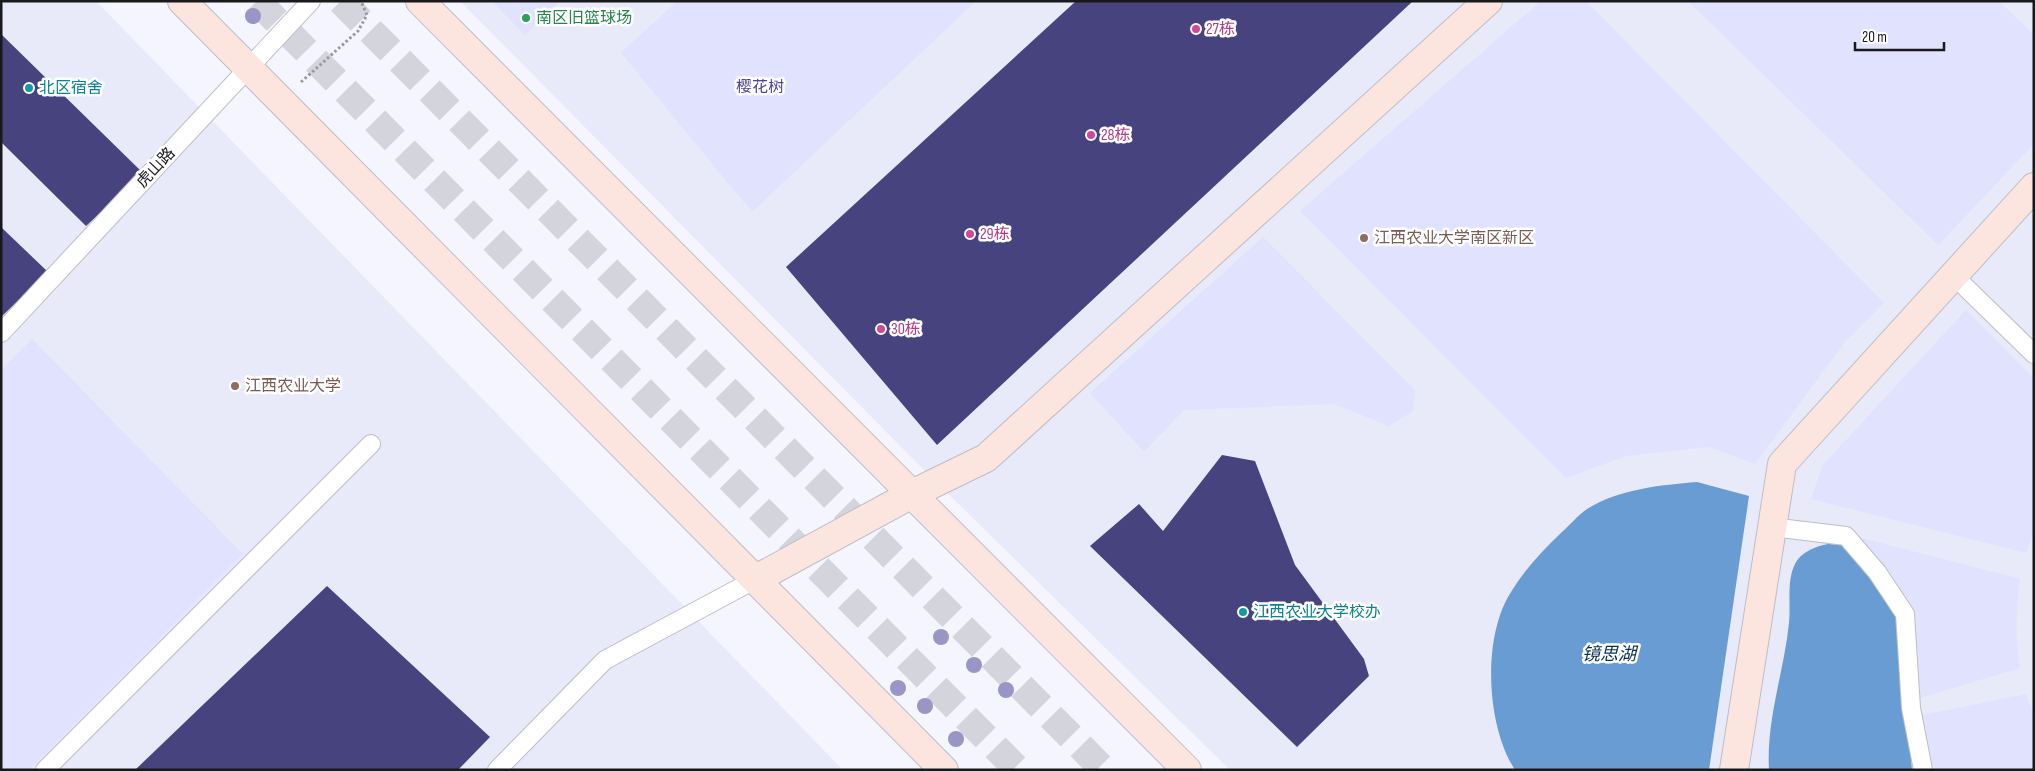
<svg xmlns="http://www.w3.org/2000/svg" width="2035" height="771" viewBox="0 0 2035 771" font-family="'Sofia Sans Condensed','Noto Sans SC',sans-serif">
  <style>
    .built { fill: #e8e9f9 }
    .green { fill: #e1e2fe }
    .water { fill: #699cd2 }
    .building { fill: #46437e }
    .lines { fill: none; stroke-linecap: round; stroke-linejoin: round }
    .primary-tunnel { stroke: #d3d4dc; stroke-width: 28; stroke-dasharray: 28 14; stroke-linecap: butt }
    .lane-casing { stroke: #bdbdc6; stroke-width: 20 }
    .secondary-casing { stroke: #bdbdc6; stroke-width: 30 }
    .path { stroke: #98989f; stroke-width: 3; stroke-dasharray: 2.5 2.5; stroke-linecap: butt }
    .lane { stroke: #fff; stroke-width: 18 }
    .secondary { stroke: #fce5de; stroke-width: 28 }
    .tree { fill: #9995c5 }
    .leisure-dot { fill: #2e9e5b; stroke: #fff; stroke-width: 2 }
    .hotel-dot { fill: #d1479c; stroke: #fff; stroke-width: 2 }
    .culture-dot { fill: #0f9aa8; stroke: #fff; stroke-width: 2 }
    .education-dot { fill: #8d6e63; stroke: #fff; stroke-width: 2 }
    .labels { text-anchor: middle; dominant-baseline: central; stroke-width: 5; stroke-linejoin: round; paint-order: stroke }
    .leisure-label { font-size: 16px; fill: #27864d; stroke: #fff; text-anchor: start }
    .hotel-label { font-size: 16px; fill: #b23c85; stroke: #fff; text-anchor: start }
    .park-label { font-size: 16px; fill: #4e4697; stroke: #fff }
    .culture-label { font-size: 16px; fill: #0d838f; stroke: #fff; text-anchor: start }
    .street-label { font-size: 16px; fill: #19191c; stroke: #fff }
    .education-label { font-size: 16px; fill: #785e54; stroke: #fff; text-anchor: start }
    .water-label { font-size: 18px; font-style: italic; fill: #092f52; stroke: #fff }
  </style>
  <rect width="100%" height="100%" fill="#f4f5fe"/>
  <!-- built -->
  <g class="built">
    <polygon points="1,1 96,1 843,770 1,770"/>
    <polygon points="460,1 2034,1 2034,770 1230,770 929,475"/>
  </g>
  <!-- green -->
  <g class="green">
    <polygon points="492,1 560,1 525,35"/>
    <polygon points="677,1 976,1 752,212 621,53"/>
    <polygon points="1541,1 1586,1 1884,303 1845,342 1755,464 1709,447 1626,456 1566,478 1300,211"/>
    <polygon points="1688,1 1999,1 2034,35 2034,144 1938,245"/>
    <polygon points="1263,237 1415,390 1413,411 1389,426 1334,404 1184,410 1144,452 1090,393"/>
    <polygon points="1966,310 2034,379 2034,531 2026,553 1811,499 1823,465"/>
    <polygon points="32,339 243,554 29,770 1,770 1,370"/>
    <path d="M1858 537 2020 579C2016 608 2015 639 2020 668L1920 698C1919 667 1919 635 1909 606 1900 580 1875 558 1858 537Z"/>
    <polygon points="2026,694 2034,716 2034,770 1934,770 1918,716"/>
  </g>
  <!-- water -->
  <g class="water">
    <path d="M1697 482 1749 496 1709 770H1515C1486 725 1482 637 1511 592 1525 569 1543 550 1562 532 1570 525 1578 515 1587 509 1619 489 1661 485 1697 482Z"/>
    <path d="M1828 544 1843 545C1865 568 1889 595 1899 626L1912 770H1769C1766 720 1784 672 1789 623 1791 603 1786 580 1796 562 1802 552 1816 546 1828 544Z"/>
  </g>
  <!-- building -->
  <g class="building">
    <polygon points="1076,1 1413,1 937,445 786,267"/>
    <polygon points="1,34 143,173 86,226 1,142"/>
    <polygon points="1,227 48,272 1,317"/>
    <polygon points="1222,455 1255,461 1295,565 1364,659 1369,676 1297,747 1090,546 1139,504 1163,531"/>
    <polygon points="327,586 490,737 458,770 135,770"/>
  </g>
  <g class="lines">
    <!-- primary-tunnel -->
    <g class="primary-tunnel">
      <polyline points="257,1 1018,770"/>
      <polyline points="341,1 1104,770"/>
    </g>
    <!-- lane casing -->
    <g class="lane-casing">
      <g id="lane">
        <polyline points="1953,275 2034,354"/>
        <polyline points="1,333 311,1"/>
        <polyline points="1772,527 1846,536 1877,572 1905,614 1911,708 1923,770"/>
        <polyline points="45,770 371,444"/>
        <polyline points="497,770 605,660 756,579"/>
      </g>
    </g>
    <!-- secondary casing -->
    <g class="secondary-casing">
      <g id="secondary">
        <polyline points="182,1 944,770"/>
        <polyline points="420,1 1187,770"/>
        <polyline points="756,579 912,494 986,458 1488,1"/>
        <polyline points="1734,770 1782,464 2034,187"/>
      </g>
    </g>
    <!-- path -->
    <g class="path">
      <polyline points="2033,1 2034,2"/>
      <polyline points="301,82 358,31 367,15 361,1"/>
    </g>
    <!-- lane -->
    <use href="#lane" class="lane"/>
    <!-- secondary -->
    <use href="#secondary" class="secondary"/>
  </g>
  <!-- trees -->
  <g class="tree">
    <circle cx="253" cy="16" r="8"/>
    <circle cx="941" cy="637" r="8"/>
    <circle cx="974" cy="665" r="8"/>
    <circle cx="898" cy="688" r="8"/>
    <circle cx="1006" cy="690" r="8"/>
    <circle cx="925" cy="706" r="8"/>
    <circle cx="956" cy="739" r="8"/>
  </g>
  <!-- markers -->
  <circle class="leisure-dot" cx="526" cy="18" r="5"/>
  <g class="hotel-dot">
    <circle cx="1196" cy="29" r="5"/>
    <circle cx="1091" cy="135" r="5"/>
    <circle cx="970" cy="234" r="5"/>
    <circle cx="881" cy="329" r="5"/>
  </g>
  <g class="culture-dot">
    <circle cx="29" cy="88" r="5"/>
    <circle cx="1243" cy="612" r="5"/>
  </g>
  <g class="education-dot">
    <circle cx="1364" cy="238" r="5"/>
    <circle cx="235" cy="386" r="5"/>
  </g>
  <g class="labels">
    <!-- leisure labels -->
    <g class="leisure-label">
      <text x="536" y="18">南区旧篮球场</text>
    </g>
    <!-- hotel labels -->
    <g class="hotel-label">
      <text x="1206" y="29">27栋</text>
      <text x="1101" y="135">28栋</text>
      <text x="980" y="234">29栋</text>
      <text x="891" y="329">30栋</text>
    </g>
    <!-- park labels -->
    <g class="park-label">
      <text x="760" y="87">樱花树</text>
    </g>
    <!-- culture labels -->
    <g class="culture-label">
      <text x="39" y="88">北区宿舍</text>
      <text x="1253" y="612">江西农业大学校办</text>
    </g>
    <!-- street labels -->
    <g class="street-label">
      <text transform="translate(156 168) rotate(-47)">虎山路</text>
    </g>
    <!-- education labels -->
    <g class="education-label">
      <text x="1374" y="238">江西农业大学南区新区</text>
      <text x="245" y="386">江西农业大学</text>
    </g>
    <!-- water labels -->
    <g class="water-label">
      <text x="1609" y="654">镜思湖</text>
    </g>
  </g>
  <!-- border -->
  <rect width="2035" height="771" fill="none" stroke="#19191c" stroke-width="5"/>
  <!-- scale -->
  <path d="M1855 42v8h89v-8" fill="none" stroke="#19191c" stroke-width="2.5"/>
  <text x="1862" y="42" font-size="15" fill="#19191c" stroke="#ffffff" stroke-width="4" paint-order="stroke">20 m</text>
</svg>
